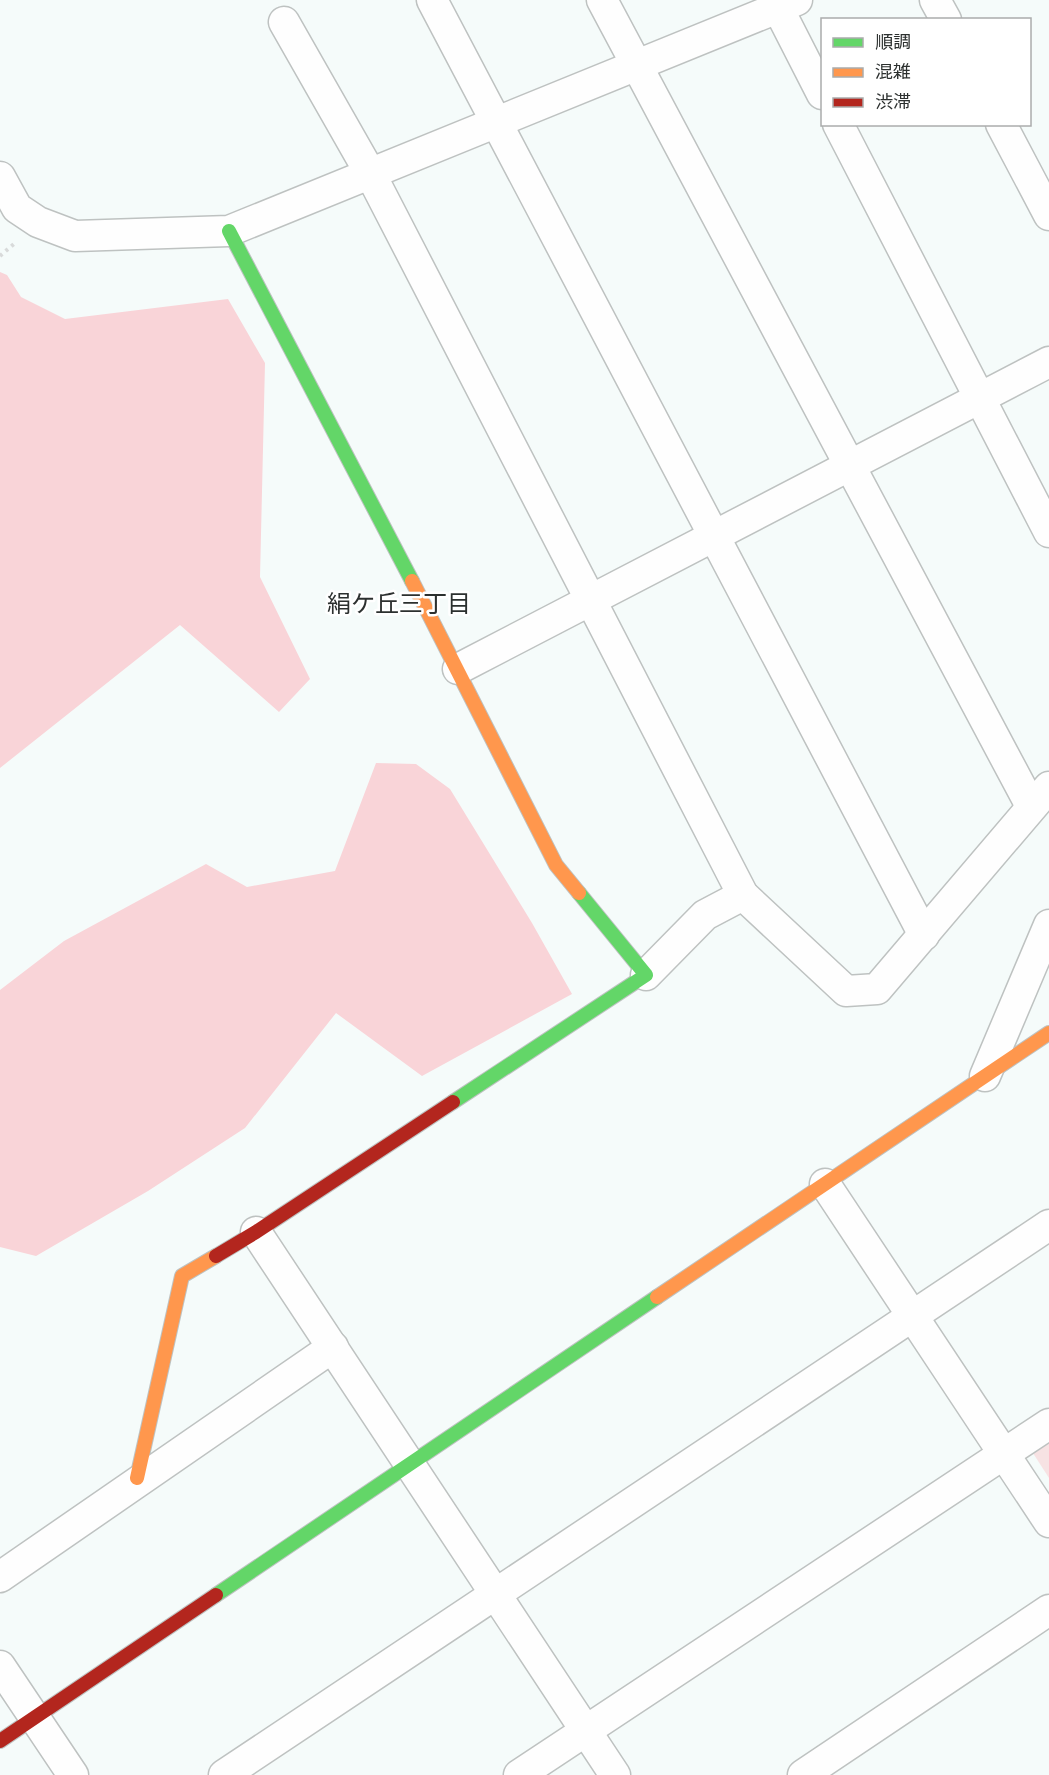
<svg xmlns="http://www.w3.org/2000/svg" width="1049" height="1775" viewBox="0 0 1049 1775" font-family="'Sofia Sans Condensed','Noto Sans JP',sans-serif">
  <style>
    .green { fill: #f7e2e3 }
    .forest { fill: #f9d4d8 }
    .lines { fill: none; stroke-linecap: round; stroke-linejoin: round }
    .street-casing { stroke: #bec2c1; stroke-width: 33 }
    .fast-casing { stroke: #bec2c1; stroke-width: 16 }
    .slow-casing { stroke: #bec2c1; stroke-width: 16 }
    .jam-casing { stroke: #bec2c1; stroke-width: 16 }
    .path { stroke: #d8dada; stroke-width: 4; stroke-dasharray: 3 4.5; stroke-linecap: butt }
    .street { stroke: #fefefe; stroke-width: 30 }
    .fast { stroke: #63d668; stroke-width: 14 }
    .slow { stroke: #ff974d; stroke-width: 14 }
    .jam { stroke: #b3261e; stroke-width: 14 }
    .labels { text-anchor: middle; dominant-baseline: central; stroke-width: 5; stroke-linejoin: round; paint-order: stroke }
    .neighbourhood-label { font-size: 24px; fill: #2c302f; stroke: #fff }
  </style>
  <rect width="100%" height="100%" fill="#f5fbfa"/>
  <!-- green -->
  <polygon class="green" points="1049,1438 1049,1478 1031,1450"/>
  <!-- forest -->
  <g class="forest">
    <polygon points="0,272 7,275 21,297 65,319 228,299 265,363 260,577 310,679 279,712 180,625 0,768"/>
    <polygon points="376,763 416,764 450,789 532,923 572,994 422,1076 336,1013 245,1128 148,1191 36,1256 0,1247 0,990 64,941 206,864 247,887 335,871"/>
  </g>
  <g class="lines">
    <!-- street casing -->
    <g class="street-casing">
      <g id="street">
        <polyline points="432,0 924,935"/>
        <polyline points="602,0 1031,806"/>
        <polyline points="774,0 822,94"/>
        <polyline points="935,0 946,20"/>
        <polyline points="284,22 370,173 743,895 846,991 877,989 1049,787"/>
        <polyline points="838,124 1049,532"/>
        <polyline points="1001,124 1049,215"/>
        <polyline points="0,177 17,208 38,222 75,236 229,231 797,0"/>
        <polyline points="458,669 1049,362"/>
        <polyline points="646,975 705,915 743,895"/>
        <polyline points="985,1076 1049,925"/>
        <polyline points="825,1184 1049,1522"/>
        <polyline points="256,1232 615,1775"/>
        <polyline points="0,1577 333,1347"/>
        <polyline points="0,1666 73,1775"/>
        <polyline points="224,1775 1049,1225"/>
        <polyline points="519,1775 1049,1424"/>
        <polyline points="803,1775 1049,1610"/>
      </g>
    </g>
    <!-- fast casing -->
    <g class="fast-casing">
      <g id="fast">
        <polyline points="229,231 412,581"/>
        <polyline points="453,1102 646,975 579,893"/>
        <polyline points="216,1595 657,1297"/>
      </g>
    </g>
    <!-- slow casing -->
    <g class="slow-casing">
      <g id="slow">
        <polyline points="412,581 556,865 579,893"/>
        <polyline points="657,1297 1049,1033"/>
        <polyline points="137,1478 182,1276 216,1256"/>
      </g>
    </g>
    <!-- jam casing -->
    <g class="jam-casing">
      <g id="jam">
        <polyline points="216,1256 256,1232 453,1102"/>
        <polyline points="0,1741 216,1595"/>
      </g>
    </g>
    <!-- path -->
    <polyline class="path" points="0,256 15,243"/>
    <!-- street -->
    <use href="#street" class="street"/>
    <!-- fast -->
    <use href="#fast" class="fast"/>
    <!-- slow -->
    <use href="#slow" class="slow"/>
    <!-- jam -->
    <use href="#jam" class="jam"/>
  </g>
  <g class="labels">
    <!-- neighbourhood labels -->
    <g class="neighbourhood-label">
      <text x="399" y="604">絹ケ丘三丁目</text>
    </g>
  </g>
  <!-- legend -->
  <rect x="821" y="18" width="210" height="108" fill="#ffffff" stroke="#abacac" stroke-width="1.5"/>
  <rect x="833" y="38" width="30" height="9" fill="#63d668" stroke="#abacac" stroke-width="1.5"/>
  <text x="875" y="48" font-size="18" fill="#2c302f">順調</text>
  <rect x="833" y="68" width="30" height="9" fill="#ff974d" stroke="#abacac" stroke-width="1.5"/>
  <text x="875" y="78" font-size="18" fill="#2c302f">混雑</text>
  <rect x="833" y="98" width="30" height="9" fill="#b3261e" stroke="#abacac" stroke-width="1.5"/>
  <text x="875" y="108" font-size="18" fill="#2c302f">渋滞</text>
</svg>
